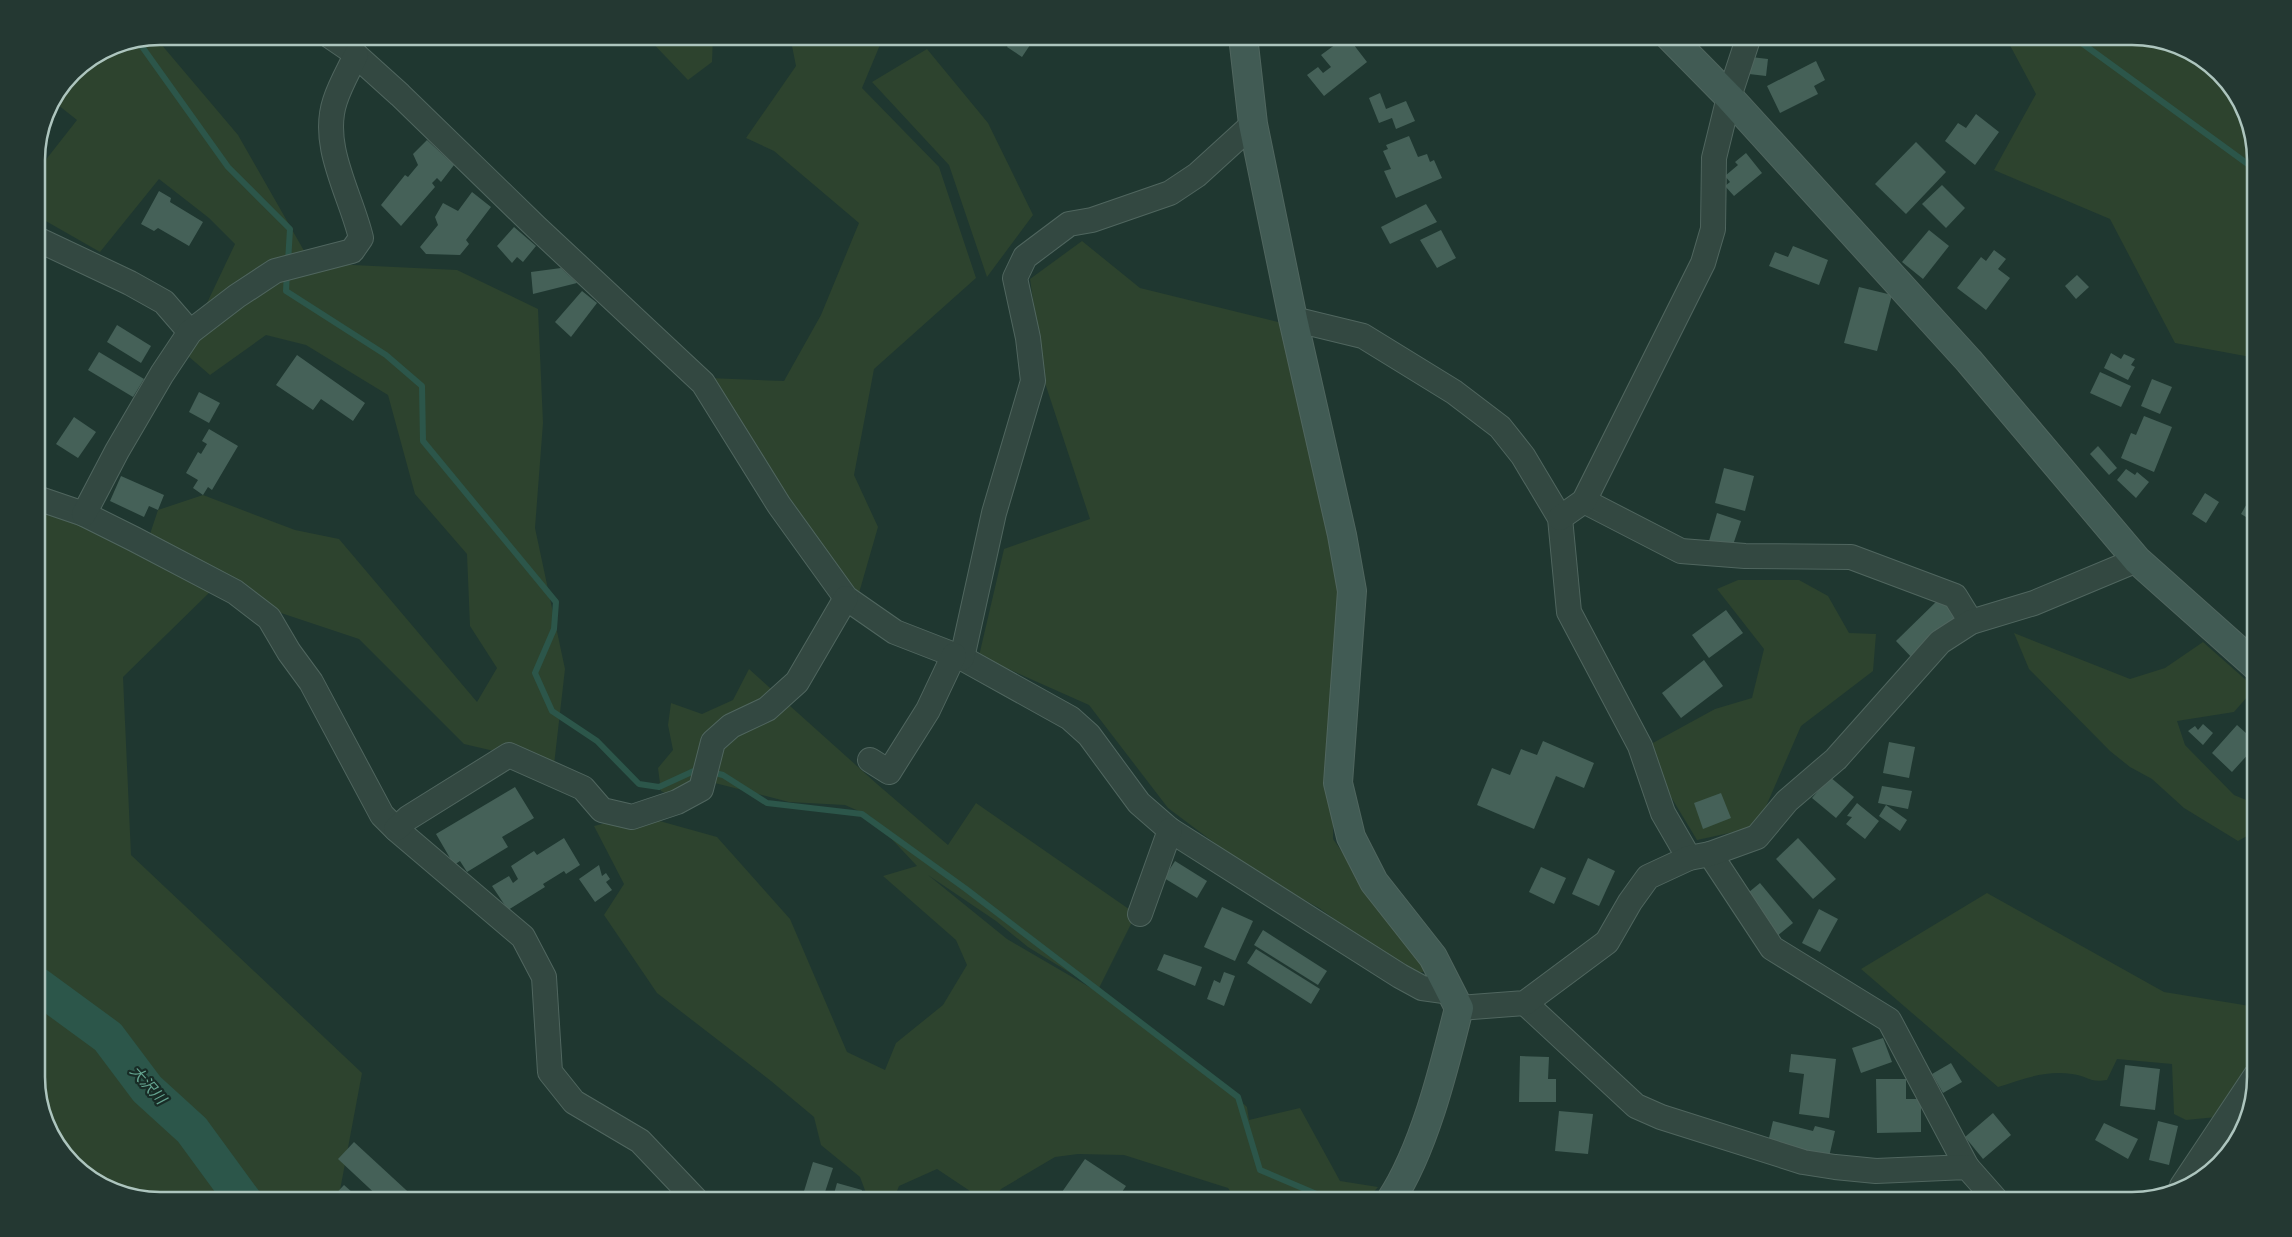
<svg xmlns="http://www.w3.org/2000/svg" width="2292" height="1237" viewBox="0 0 2292 1237" font-family="'Work Sans','Noto Sans JP',sans-serif">
  <style>
    .green { fill: #2d432e }
    .lines { fill: none; stroke-linecap: round; stroke-linejoin: round }
    .stream { stroke: #2c564a; stroke-width: 6 }
    .river { stroke: #2c564a; stroke-width: 36 }
    .building { fill: #456158 }
    .street-casing { stroke: #50665f; stroke-width: 26 }
    .secondary-casing { stroke: #50665f; stroke-width: 30 }
    .street { stroke: #334841; stroke-width: 24 }
    .secondary { stroke: #415b54; stroke-width: 28 }
    .labels { text-anchor: middle; dominant-baseline: central; stroke-width: 4.5; stroke-linejoin: round; paint-order: stroke }
    .water-label { font-size: 15px; font-style: italic; fill: #65a591; stroke: #182c26 }
    .rim { fill: none; stroke: #adc5be; stroke-width: 2.5 }
  </style>
  <rect width="100%" height="100%" fill="#1f3730"/>
  <!-- green -->
  <g class="green">
    <polygon points="646,36 713,36 712,62 688,80"/>
    <polygon points="790,36 879,36 882,40 862,88 939,167 976,278 874,369 854,475 878,527 859,593 813,542 708,378 784,381 821,315 859,223 774,151 746,138 796,66"/>
    <polygon points="2005,36 2132,36 2187,49 2235,91 2255,152 2256,358 2175,343 2110,219 1994,170 2036,94"/>
    <polygon points="155,37 238,135 311,263 457,270 538,309 543,423 535,528 565,669 554,765 464,744 359,639 269,609 149,537 158,510 203,495 295,530 339,539 477,702 497,668 470,626 467,554 415,494 388,395 306,345 266,335 210,375 180,349 213,305 207,303 235,244 209,218 159,179 100,252 37,216 37,171 77,120 53,101 73,72 113,46"/>
    <polygon points="927,49 988,123 1033,215 987,277 949,165 872,82"/>
    <polygon points="1082,241 1140,288 1282,323 1342,597 1333,741 1333,839 1426,971 1419,973 1382,953 1319,908 1252,871 1168,808 1089,705 979,656 1004,549 1090,519 1045,383 1030,279"/>
    <polygon points="37,504 212,590 123,677 131,855 362,1073 338,1201 160,1201 105,1188 57,1146 37,1086"/>
    <polygon points="1738,580 1799,580 1828,596 1849,633 1876,634 1873,671 1801,726 1757,827 1697,840 1656,772 1651,744 1715,709 1752,698 1764,649 1717,589"/>
    <polygon points="2014,633 2130,679 2165,668 2203,642 2255,688 2234,712 2177,721 2185,745 2234,795 2256,804 2256,831 2238,841 2184,808 2152,779 2130,767 2110,751 2029,669"/>
    <polygon points="749,669 877,784 948,845 976,803 1136,914 1098,990 1028,947 996,921 928,875 1007,939 1103,995 1234,1095 1247,1107 1249,1120 1300,1108 1340,1181 1378,1187 1366,1201 1237,1201 1228,1188 1124,1155 1078,1154 1055,1157 1001,1189 992,1201 985,1201 937,1169 899,1186 893,1201 869,1201 860,1177 821,1145 814,1117 771,1081 657,993 604,915 624,884 594,826 638,815 717,837 790,919 847,1052 885,1070 896,1043 943,1005 967,965 956,940 883,876 917,866 870,816 845,805 789,802 707,781 680,800 661,791 658,768 673,750 668,725 671,703 702,714 733,700"/>
    <path d="M1987 893 2164 992 2256 1007V1070L2227 1116 2186 1120 2174 1114 2172 1064 2117 1059 2107 1080C2089 1083 2088 1076 2072 1074 2046 1070 2023 1079 1998 1087L1861 969Z"/>
  </g>
  <g class="lines">
    <!-- stream -->
    <g class="stream">
      <polyline points="2072,36 2256,170"/>
      <polyline points="138,41 228,167 290,229 288,262"/>
      <polyline points="287,272 286,291 386,355 422,386 423,441 556,602 554,629 535,673 552,711 597,741 639,784 659,787 696,770 701,771"/>
      <polyline points="711,772 723,775 767,803 862,814 966,889 1238,1097 1260,1170 1333,1201"/>
    </g>
    <!-- river -->
    <polyline class="river" points="37,985 108,1037 147,1089 192,1130 244,1201"/>
  </g>
  <!-- building -->
  <g class="building">
    <polygon points="1014,36 1036,36 1022,57 1007,47"/>
    <polygon points="1347,36 1367,62 1324,96 1307,75 1318,67 1323,73 1331,67 1321,55"/>
    <polygon points="1751,57 1768,59 1766,76 1749,74"/>
    <polygon points="1816,61 1825,80 1814,86 1818,94 1780,113 1767,86"/>
    <polygon points="1380,93 1386,109 1406,101 1415,121 1396,129 1392,118 1379,123 1369,98"/>
    <polygon points="1976,114 1999,132 1975,165 1945,141 1958,123 1966,128"/>
    <polygon points="1409,136 1418,157 1427,154 1430,162 1434,160 1442,178 1396,198 1384,171 1391,169 1383,151 1388,149 1386,145"/>
    <polygon points="427,140 454,165 441,182 437,178 432,183 435,187 401,226 381,205 405,175 408,177 418,165 413,154"/>
    <polygon points="1916,142 1946,172 1906,214 1875,184"/>
    <polygon points="1746,153 1762,173 1734,196 1725,186 1730,182 1725,176 1738,165 1735,162"/>
    <polygon points="1942,185 1965,208 1946,228 1922,204"/>
    <polygon points="159,191 171,198 170,202 203,222 189,246 158,228 154,231 141,224"/>
    <polygon points="472,192 491,207 466,240 469,244 460,255 426,254 420,247 438,225 435,217 443,203 458,211"/>
    <polygon points="1426,204 1437,222 1390,244 1381,227"/>
    <polygon points="514,227 536,246 523,262 517,257 512,263 497,246"/>
    <polygon points="1441,230 1456,258 1437,268 1420,240"/>
    <polygon points="1929,230 1949,246 1923,279 1902,262"/>
    <polygon points="1793,246 1828,260 1819,285 1769,266 1775,252 1788,257"/>
    <polygon points="1994,250 2006,259 1998,269 2010,278 1986,310 1957,288 1981,257 1986,261"/>
    <polygon points="561,268 577,283 533,294 531,272"/>
    <polygon points="2077,275 2089,287 2076,299 2065,286"/>
    <polygon points="1859,287 1892,295 1877,351 1844,343"/>
    <polygon points="582,291 597,303 571,337 555,322"/>
    <polygon points="117,325 151,346 141,363 107,342"/>
    <polygon points="99,352 144,379 133,397 88,370"/>
    <polygon points="2111,353 2121,359 2124,354 2135,359 2131,365 2135,367 2128,380 2104,368"/>
    <polygon points="297,355 365,403 353,421 321,399 313,410 276,385"/>
    <polygon points="2100,372 2131,386 2121,407 2090,393"/>
    <polygon points="2152,379 2172,387 2160,414 2141,406"/>
    <polygon points="199,392 220,403 209,423 189,412"/>
    <polygon points="2144,416 2172,427 2154,472 2121,458 2131,433 2136,435"/>
    <polygon points="74,417 96,432 78,458 56,444"/>
    <polygon points="209,429 238,446 212,490 208,487 203,495 193,488 198,480 186,473 198,452 201,454 207,444 202,441"/>
    <polygon points="2098,446 2117,468 2109,475 2090,454"/>
    <polygon points="1724,468 1754,476 1745,511 1715,503"/>
    <polygon points="2126,469 2135,475 2137,472 2149,482 2136,498 2117,480"/>
    <polygon points="121,476 164,495 158,510 149,506 144,517 110,501"/>
    <polygon points="2256,488 2256,523 2241,514"/>
    <polygon points="2205,493 2219,502 2206,523 2192,514"/>
    <polygon points="1717,513 1741,521 1732,548 1709,541"/>
    <polygon points="1940,598 1959,618 1915,661 1896,641"/>
    <polygon points="1726,610 1743,633 1709,658 1692,635"/>
    <polygon points="1704,660 1723,686 1681,718 1662,693"/>
    <polygon points="2203,724 2213,733 2203,745 2188,731 2195,726 2198,730"/>
    <polygon points="2237,725 2255,741 2249,747 2252,750 2232,772 2212,753"/>
    <polygon points="1543,741 1594,763 1584,788 1556,776 1534,829 1477,805 1492,768 1510,775 1521,749 1537,755"/>
    <polygon points="1889,742 1915,747 1909,778 1883,773"/>
    <polygon points="1830,777 1854,797 1836,818 1812,798"/>
    <polygon points="1882,786 1912,791 1908,809 1878,803"/>
    <polygon points="515,787 534,818 502,837 508,847 467,872 460,861 454,865 436,834"/>
    <polygon points="1721,793 1731,818 1703,829 1694,803"/>
    <polygon points="1857,803 1879,821 1865,839 1846,824 1852,817 1847,816"/>
    <polygon points="1886,805 1907,820 1900,831 1879,816"/>
    <polygon points="564,838 580,865 566,874 564,871 543,884 545,887 508,910 492,886 509,876 513,883 518,879 511,866 534,851 537,855"/>
    <polygon points="1798,838 1836,879 1813,899 1776,859"/>
    <polygon points="1588,858 1615,871 1599,906 1572,894"/>
    <polygon points="1175,861 1207,881 1197,898 1164,878"/>
    <polygon points="599,865 602,876 606,873 610,879 606,882 612,890 595,902 579,879"/>
    <polygon points="1541,867 1566,878 1554,904 1529,892"/>
    <polygon points="1760,883 1793,923 1776,937 1743,897"/>
    <polygon points="1222,907 1253,921 1235,961 1204,947"/>
    <polygon points="1819,909 1838,919 1820,952 1802,943"/>
    <polygon points="1263,930 1327,971 1318,985 1254,945"/>
    <polygon points="1256,949 1320,989 1311,1004 1247,963"/>
    <polygon points="1164,954 1202,967 1195,986 1157,970"/>
    <polygon points="1224,972 1235,976 1224,1006 1207,999 1214,980 1220,983"/>
    <polygon points="1883,1038 1892,1062 1861,1073 1852,1048"/>
    <polygon points="1791,1054 1836,1059 1829,1118 1799,1114 1804,1074 1789,1072"/>
    <polygon points="1520,1056 1549,1057 1548,1079 1556,1079 1556,1102 1519,1102"/>
    <polygon points="1951,1063 1962,1082 1943,1093 1932,1074"/>
    <polygon points="2125,1065 2160,1069 2155,1110 2120,1106"/>
    <polygon points="1876,1079 1906,1079 1906,1099 1921,1099 1921,1132 1877,1133"/>
    <polygon points="1559,1111 1593,1114 1588,1154 1555,1151"/>
    <polygon points="1993,1113 2011,1135 1983,1159 1965,1137"/>
    <polygon points="1773,1121 1813,1131 1815,1126 1835,1131 1829,1157 1768,1142"/>
    <polygon points="2158,1121 2178,1126 2169,1165 2149,1160"/>
    <polygon points="2104,1123 2138,1139 2128,1159 2095,1140"/>
    <polygon points="354,1142 418,1201 383,1201 338,1159"/>
    <polygon points="1085,1159 1126,1186 1116,1201 1075,1201 1062,1192"/>
    <polygon points="813,1162 833,1168 822,1201 801,1201"/>
    <polygon points="837,1183 862,1190 859,1201 832,1201"/>
    <polygon points="344,1185 362,1201 329,1201"/>
    <polygon points="909,1192 932,1201 906,1201"/>
  </g>
  <g class="lines">
    <!-- street casing -->
    <g class="street-casing">
      <g id="street">
        <polyline points="330,36 349,49 400,95 536,227 703,383 779,505 846,598 895,632 962,658 1070,718 1089,735 1139,803 1170,830 1400,976 1422,988 1451,992"/>
        <polyline points="37,239 130,283 164,302 190,332"/>
        <polyline points="1293,319 1363,336 1454,392 1500,427 1523,456 1560,518 1569,612 1640,746 1663,813 1689,858"/>
        <polyline points="37,498 84,514 134,539 235,592 269,618 289,652 311,682 382,815 396,829 523,937 544,977 550,1072 574,1102 640,1141 697,1201"/>
        <polyline points="1584,501 1681,551 1745,556 1851,557 1955,596 1971,622"/>
        <path d="M84 514 117 451 162 374 190 332 237 296 275 271 352 251 361 238C351 195 320 146 335 101 340 85 349 70 356 55"/>
        <polyline points="1560,518 1584,501 1703,263 1713,229 1714,158 1729,97 1749,36"/>
        <polyline points="962,658 994,513 1033,381 1028,338 1015,278 1025,257 1069,224 1092,220 1170,193 1197,175 1253,124"/>
        <polyline points="870,760 889,772 928,710 954,655"/>
        <polyline points="396,829 408,818 509,755 583,788 602,810 632,817 677,802 701,789 713,742 731,726 767,709 797,682 846,598"/>
        <polyline points="1710,854 1772,948 1889,1020 1967,1167"/>
        <polyline points="1140,914 1170,830"/>
        <polyline points="1525,1003 1636,1106 1661,1117 1803,1162 1835,1167 1876,1171 1967,1167 1997,1201"/>
        <polyline points="1459,1008 1525,1003 1607,942 1630,902 1648,877 1689,858 1710,854 1757,837 1787,801 1836,759 1940,642 1971,622 2034,603 2137,560"/>
        <polyline points="2182,1186 2256,1075"/>
      </g>
    </g>
    <!-- secondary casing -->
    <g class="secondary-casing">
      <g id="secondary">
        <path d="M1243 36 1253 124 1293 319 1342 535 1352 591 1338 783 1351 837 1374 882 1433 957 1459 1008C1444 1068 1424 1150 1390 1201"/>
        <polyline points="1669,36 1729,97 1969,361 2137,560 2256,666"/>
      </g>
    </g>
    <!-- street -->
    <use href="#street" class="street"/>
    <!-- secondary -->
    <use href="#secondary" class="secondary"/>
  </g>
  <g class="labels">
    <!-- water labels -->
    <g class="water-label">
      <text transform="translate(148 1085) rotate(48)">大沢川</text>
    </g>
  </g>
  <!-- crop -->
  <path d="M0 0H2292V1237H0ZM160 45H2132A115 115 0 0 1 2247 160V1077A115 115 0 0 1 2132 1192H160A115 115 0 0 1 45 1077V160A115 115 0 0 1 160 45Z" fill="#243832" fill-rule="evenodd"/>
  <path class="rim" d="M160 45H2132A115 115 0 0 1 2247 160V1077A115 115 0 0 1 2132 1192H160A115 115 0 0 1 45 1077V160A115 115 0 0 1 160 45Z"/>
</svg>
